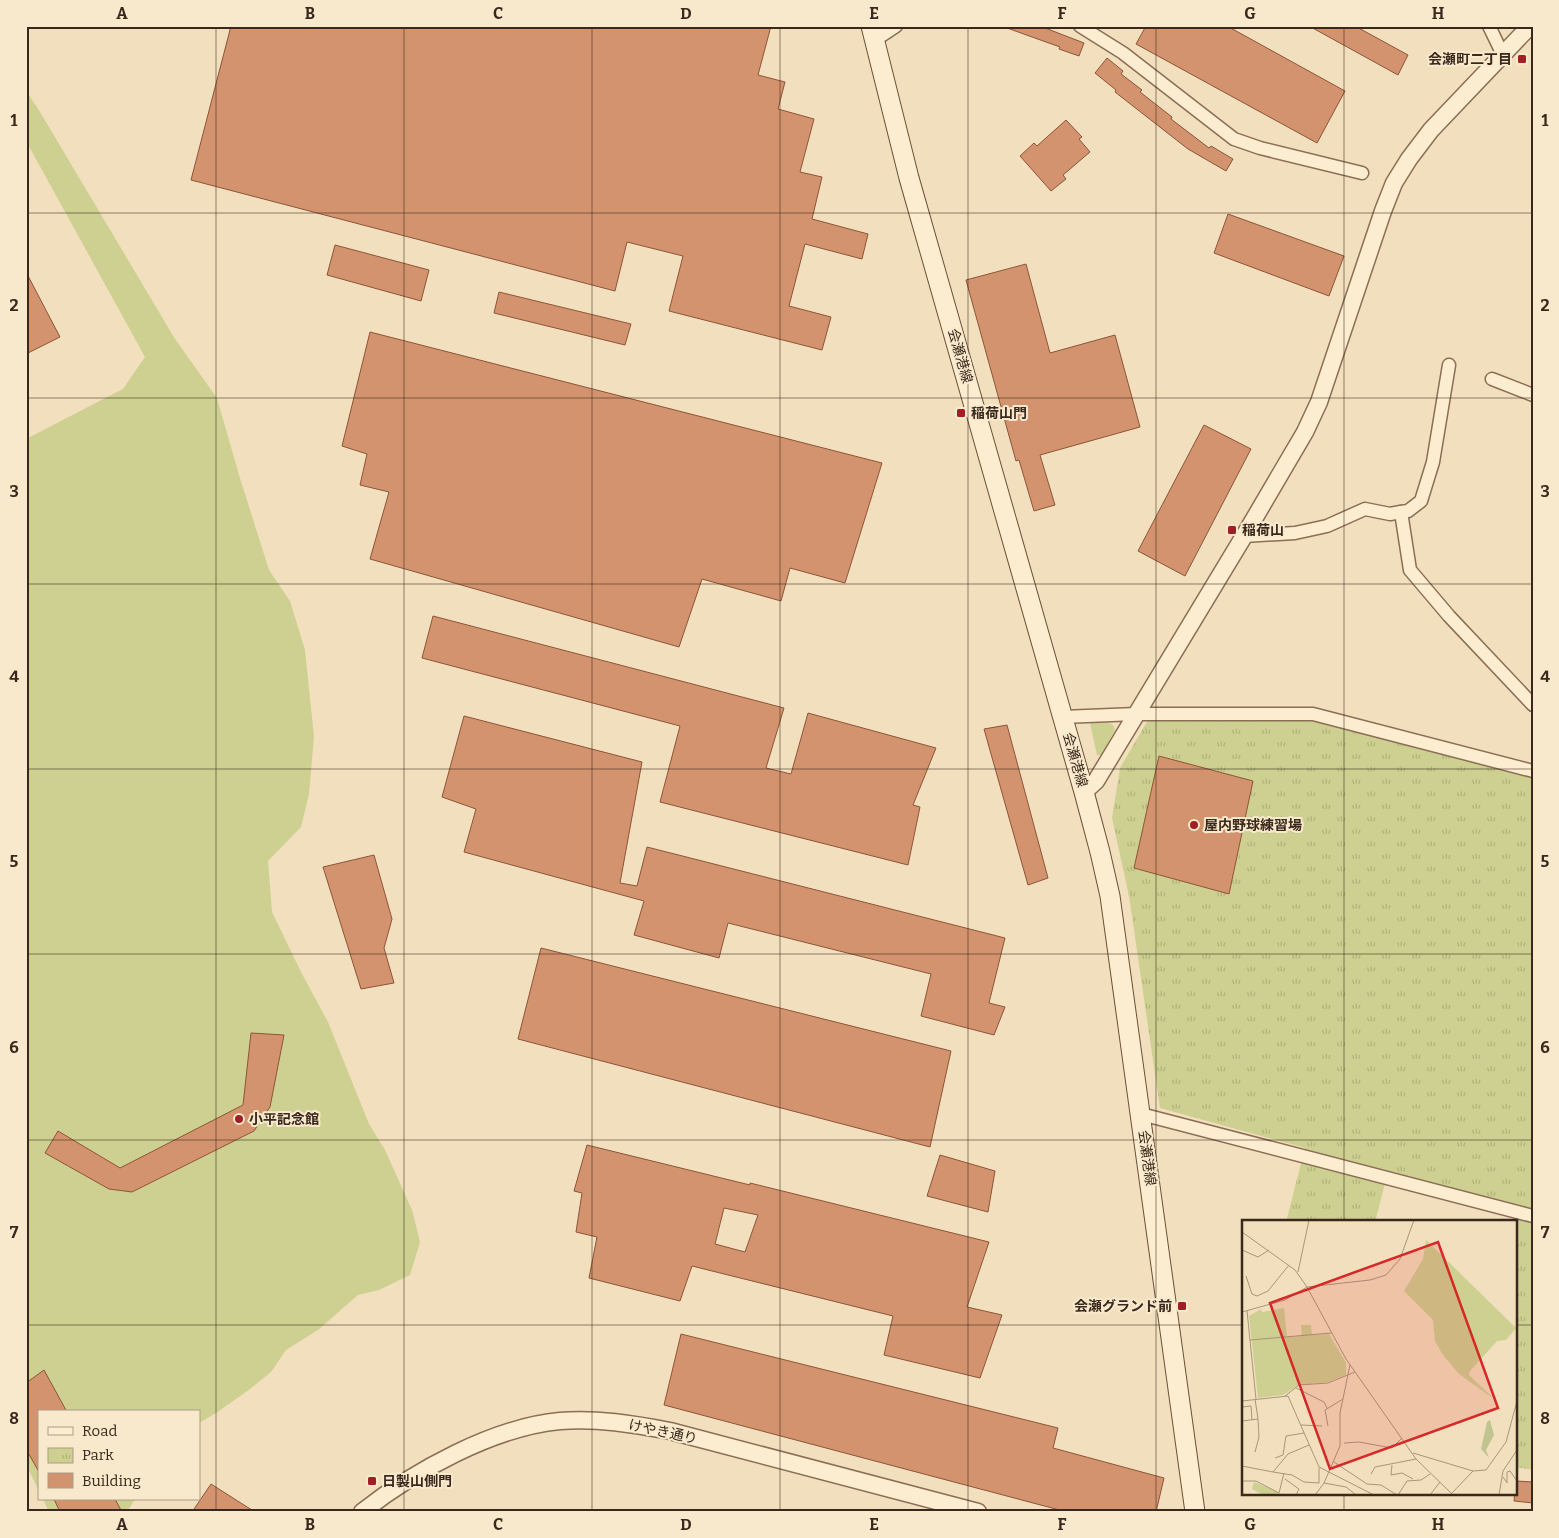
<svg xmlns="http://www.w3.org/2000/svg" width="1559" height="1538" viewBox="0 0 1559 1538" font-family="Bitter,'Noto Sans JP',serif">
  <style>
    .green { fill: #cdd090 }
    .park { fill: url(#park-tufts) }
    .building { fill: #d3936f; stroke: #8d5538; fill-rule: evenodd }
    .lines { fill: none; stroke-linecap: round; stroke-linejoin: round }
    .minor-casing { stroke: #8b6e55; stroke-width: 15 }
    .tertiary-casing { stroke: #8b6e55; stroke-width: 19 }
    .secondary-casing { stroke: #6d4f38; stroke-width: 21 }
    .minor { stroke: #fcedd1; stroke-width: 12 }
    .tertiary { stroke: #fcedd1; stroke-width: 16 }
    .secondary { stroke: #fcedd1; stroke-width: 19 }
    .grid { fill: none; stroke: #39281b; stroke-width: 1; stroke-opacity: 0.55 }
    .poi-dot { fill: #a01f27; stroke: #f8e9cd; stroke-width: 2 }
    .labels { text-anchor: middle; dominant-baseline: central; stroke-width: 4; stroke-linejoin: round; paint-order: stroke }
    .poi-label { font-size: 14px; font-weight: bold; fill: #39281b; stroke: #f8e9cd; text-anchor: start }
    .street-label { font-size: 14px; fill: #39281b; stroke: #f8e9cd }
    .inset-road { fill: none; stroke: #a8967c; stroke-width: 1 }
    .view { fill: #d62828; fill-opacity: 0.15; stroke: #d62828; stroke-width: 2.5 }
    .inset-edge { fill: none; stroke: #39281b; stroke-width: 2.5 }
    .neatline { fill: none; stroke: #39281b; stroke-width: 2 }
    .grid-label { font-size: 16px; text-anchor: middle; font-weight: bold; fill: #39281b }
  </style>
  <defs>
    <pattern id="park-tufts" width="24" height="20" patternUnits="userSpaceOnUse" patternTransform="scale(1.25)"><rect width="24" height="20" fill="#cdd090"/><path d="M3 7l-1-3M5 7V3M7 7l1-3M15 17l-1-3M17 17v-4M19 17l1-3" fill="none" stroke="#b1b37c"/></pattern>
  </defs>
  <rect width="100%" height="100%" fill="#f2dfbd"/>
  <!-- green -->
  <g class="green">
    <polygon points="26,94 29,95 40,112 175,339 217,398 239,475 269,570 290,601 305,650 314,737 309,794 301,827 268,861 272,912 301,972 328,1022 369,1124 385,1150 412,1210 420,1242 410,1275 379,1290 358,1295 318,1330 286,1350 271,1372 250,1389 216,1413 199,1423 199,1412 39,1412 39,1491 26,1464 26,439 123,389 145,357 26,141"/>
    <polygon points="1090,723 1109,723 1113,725 1115,730 1101,755 1097,755"/>
    <polygon points="43,1499 135,1499 127,1512 49,1512"/>
  </g>
  <!-- park -->
  <polygon class="park" points="1148,720 1314,721 1533,778 1533,1470 1515,1467 1515,1222 1513,1222 1517,1208 1388,1172 1375,1222 1286,1222 1305,1148 1160,1108 1129,896 1112,818 1120,768"/>
  <!-- building -->
  <g class="building">
    <polygon points="231,26 771,26 758,75 785,82 778,109 814,119 800,172 822,177 812,219 868,234 862,259 805,244 789,306 831,317 822,350 669,311 683,256 627,242 615,291 191,180"/>
    <polygon points="1007,26 1040,26 1084,43 1079,56 1059,49 1060,47 1007,28"/>
    <polygon points="1146,26 1227,26 1345,91 1317,143 1136,44"/>
    <polygon points="1309,26 1355,26 1408,55 1398,75"/>
    <polygon points="1107,58 1123,71 1121,74 1142,90 1140,92 1172,117 1171,119 1209,148 1211,146 1233,159 1226,171 1188,149 1115,92 1116,90 1095,73"/>
    <polygon points="1066,120 1082,137 1079,139 1090,152 1063,175 1066,179 1051,191 1020,156 1034,143 1037,146"/>
    <polygon points="1228,214 1344,256 1329,296 1214,253"/>
    <polygon points="335,245 429,270 421,301 327,275"/>
    <polygon points="1026,264 1050,353 1115,335 1140,427 1040,455 1055,505 1034,511 1019,460 1016,461 966,280"/>
    <polygon points="26,272 60,337 26,354"/>
    <polygon points="499,292 631,324 625,345 494,313"/>
    <polygon points="370,332 882,463 845,583 790,568 781,601 702,579 679,647 370,559 389,492 360,485 367,454 342,446"/>
    <polygon points="1204,425 1251,449 1185,576 1138,551"/>
    <polygon points="433,616 784,708 766,768 791,774 808,713 936,748 913,805 920,807 908,865 660,802 680,726 422,658"/>
    <polygon points="464,716 642,762 620,883 637,886 647,847 1005,938 989,1003 1005,1007 994,1035 921,1016 931,974 728,923 719,958 634,935 644,901 464,852 476,809 442,797"/>
    <polygon points="1007,725 1048,878 1028,885 984,729"/>
    <polygon points="1159,756 1253,781 1229,894 1134,868"/>
    <polygon points="374,855 392,919 384,948 394,983 361,989 323,867"/>
    <polygon points="541,948 951,1051 930,1147 518,1039"/>
    <polygon points="251,1033 284,1035 270,1107 254,1131 132,1192 109,1189 45,1153 58,1131 120,1168 243,1105"/>
    <path d="M587 1145 750 1185V1183L989 1242 967 1307 1002 1315 980 1378 884 1355 893 1316 692 1266 680 1301 589 1278 597 1237 576 1232 582 1193 574 1191ZM724 1208 758 1215 745 1252 715 1244Z"/>
    <polygon points="940,1155 995,1171 988,1212 927,1196"/>
    <polygon points="681,1334 1058,1428 1053,1448 1164,1478 1156,1512 1067,1512 664,1405"/>
    <polygon points="44,1370 67,1412 39,1412 39,1472 26,1449 26,1383"/>
    <polygon points="1516,1481 1533,1482 1533,1503 1514,1501"/>
    <polygon points="211,1484 255,1512 192,1512"/>
    <polygon points="54,1499 115,1499 122,1512 60,1512"/>
  </g>
  <g class="lines">
    <!-- minor casing -->
    <g class="minor-casing">
      <g id="minor">
        <polyline points="1080,26 1123,53 1234,139 1260,148 1362,173"/>
        <polyline points="1489,26 1503,55"/>
        <polyline points="875,40 896,26"/>
        <polyline points="1492,379 1533,395"/>
        <polyline points="1401,512 1410,570 1449,616 1533,705"/>
        <polyline points="1244,536 1295,533 1327,526 1365,509 1390,514 1401,512 1408,511 1421,501 1433,462 1449,365"/>
        <polyline points="1062,717 1136,714 1313,714 1533,771"/>
        <polyline points="1141,1114 1533,1216"/>
      </g>
    </g>
    <!-- tertiary casing -->
    <g class="tertiary-casing">
      <g id="tertiary">
        <polyline points="1084,792 1096,781 1244,536 1305,432 1319,402 1383,211 1394,183 1409,159 1431,130 1530,26"/>
        <path d="M362 1512C414 1471 494 1427 560 1421 597 1418 633 1424 670 1431L978 1512"/>
      </g>
    </g>
    <!-- secondary casing -->
    <g class="secondary-casing">
      <polyline id="secondary" points="871,26 909,178 1084,792 1100,852 1110,896 1195,1512"/>
    </g>
    <!-- minor -->
    <use href="#minor" class="minor"/>
    <!-- tertiary -->
    <use href="#tertiary" class="tertiary"/>
    <!-- secondary -->
    <use href="#secondary" class="secondary"/>
  </g>
  <!-- grid -->
  <path class="grid" d="M216 26V1512M404 26V1512M592 26V1512M780 26V1512M968 26V1512M1156 26V1512M1344 26V1222M26 213H1533M26 398H1533M26 584H1533M26 769H1533M26 954H1533M26 1140H1533M26 1325H1243M1515 1325H1533M1344 1494V1512"/>
  <!-- markers -->
  <g class="poi-dot">
    <rect x="1517" y="54" width="10" height="10" rx="2.5"/>
    <rect x="956" y="408" width="10" height="10" rx="2.5"/>
    <rect x="1227" y="525" width="10" height="10" rx="2.5"/>
    <circle cx="1194" cy="825" r="5"/>
    <circle cx="239" cy="1119" r="5"/>
    <rect x="1177" y="1301" width="10" height="10" rx="2.5"/>
    <rect x="367" y="1476" width="10" height="10" rx="2.5"/>
  </g>
  <g class="labels">
    <!-- poi labels -->
    <g class="poi-label">
      <text x="1512" y="59" text-anchor="end">会瀬町二丁目</text>
      <text x="971" y="413">稲荷山門</text>
      <text x="1242" y="530">稲荷山</text>
      <text x="1204" y="825">屋内野球練習場</text>
      <text x="249" y="1119">小平記念館</text>
      <text x="1172" y="1306" text-anchor="end">会瀬グランド前</text>
      <text x="382" y="1481">日製山側門</text>
    </g>
    <!-- street labels -->
    <g class="street-label">
      <text transform="translate(960 356) rotate(74)">会瀬港線</text>
      <text transform="translate(1075 760) rotate(74)">会瀬港線</text>
      <text transform="translate(1147 1158) rotate(82)">会瀬港線</text>
      <text transform="translate(663 1432) rotate(12)">けやき通り</text>
    </g>
  </g>
  <!-- overview -->
  <g transform="translate(1242 1220)">
    <rect width="275" height="275" fill="#f2dfbd"/>
    <path d="M184 20 274 108 264 120 255 121 228 151 227 155 252 179 217 154 201 135 193 121 191 100 162 71 181 39Z" fill="#cdd090"/>
    <path d="M248 200 252 215 244 230 247 238 239 229 245 202Z" fill="#c1c491"/>
    <path d="M42 88 45 117 60 116 59 105H69L70 115 87 114 104 143V155L86 162 57 165 41 175 16 178 7 96 19 89 20 92ZM12 262 34 271 37 275H21L10 269Z" fill="#cdd090"/>
    <path class="inset-road" d="M0 12 53 50 65 67 128 60 144 55 158 39 172 0M0 30 16 37 27 30M56 52 67 0M4 56 10 74 15 76 26 71 47 45M5 91 14 179M0 92 43 80 65 67 104 139 174 239 211 275M8 120 89 113M54 168 82 182 85 188M43 176 57 165 86 163 113 152M0 181 46 176 77 247 132 275M0 187 9 186 10 200M0 201 16 199 13 179M59 205 80 206M86 206 83 190 101 179M102 223 117 222 150 228 160 218M67 225 46 234 31 252 50 255 62 262 77 263V248M13 232 17 217 16 199M171 233 231 251 244 250 264 222 275 181M33 238 41 235 44 216 62 213M92 242 125 264 139 265 155 275M150 245 149 255 160 253 171 259M0 246 31 252M129 254 133 247 174 239M261 257 265 263V252L268 251 275 261M43 259 57 269 54 275M0 261H14L37 273M82 263 104 267 113 274M37 273 42 253M210 273 231 251M73 275 82 263 98 226V193L108 145M156 275 165 261 179 260 188 254M188 275 198 262M257 275 261 251 275 230"/>
    <path class="view" d="M196 22 256 188 88 249 28 83Z"/>
    <rect width="275" height="275" class="inset-edge"/>
  </g>
  <!-- border -->
  <rect width="1559" height="1538" fill="none" stroke="#f8e9cd" stroke-width="55"/>
  <!-- legend -->
  <rect x="38" y="1410" width="162" height="90" fill="#f8e9cd" stroke="#ac9c86"/>
  <rect x="48" y="1427" width="25" height="8" fill="#fcedd1" stroke="#ac9c86"/>
  <text x="82" y="1436" font-size="15" fill="#39281b">Road</text>
  <rect x="48" y="1448" width="25" height="15" fill="url(#park-tufts)" stroke="#ac9c86"/>
  <text x="82" y="1460" font-size="15" fill="#39281b">Park</text>
  <rect x="48" y="1473" width="25" height="15" fill="#d3936f" stroke="#ac9c86"/>
  <text x="82" y="1486" font-size="15" fill="#39281b">Building</text>
  <rect x="28" y="28" width="1504" height="1482" class="neatline"/>
  <g class="grid-label">
    <text x="122" y="19">A</text>
    <text x="310" y="19">B</text>
    <text x="498" y="19">C</text>
    <text x="686" y="19">D</text>
    <text x="874" y="19">E</text>
    <text x="1062" y="19">F</text>
    <text x="1250" y="19">G</text>
    <text x="1438" y="19">H</text>
    <text x="14" y="126">1</text>
    <text x="1545" y="126">1</text>
    <text x="14" y="311">2</text>
    <text x="1545" y="311">2</text>
    <text x="14" y="497">3</text>
    <text x="1545" y="497">3</text>
    <text x="14" y="682">4</text>
    <text x="1545" y="682">4</text>
    <text x="14" y="867">5</text>
    <text x="1545" y="867">5</text>
    <text x="14" y="1053">6</text>
    <text x="1545" y="1053">6</text>
    <text x="14" y="1238">7</text>
    <text x="1545" y="1238">7</text>
    <text x="14" y="1424">8</text>
    <text x="1545" y="1424">8</text>
    <text x="122" y="1530">A</text>
    <text x="310" y="1530">B</text>
    <text x="498" y="1530">C</text>
    <text x="686" y="1530">D</text>
    <text x="874" y="1530">E</text>
    <text x="1062" y="1530">F</text>
    <text x="1250" y="1530">G</text>
    <text x="1438" y="1530">H</text>
  </g>
</svg>
